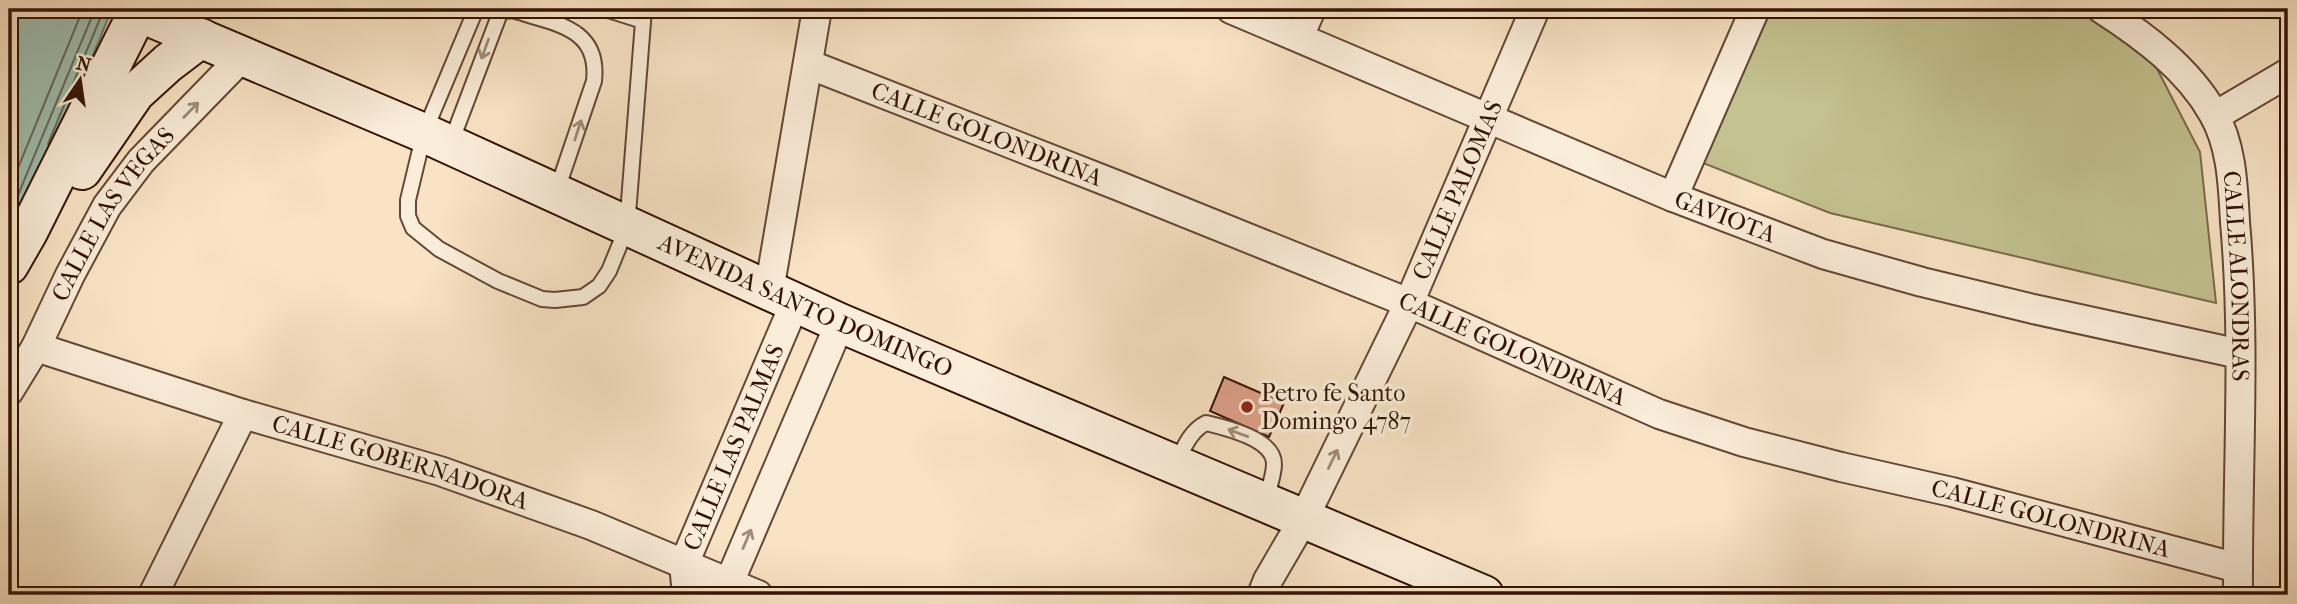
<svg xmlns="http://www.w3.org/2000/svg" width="2297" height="604" viewBox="0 0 2297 604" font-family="'IM FELL French Canon',serif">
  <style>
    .green { fill: #c3c290; stroke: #7c6a4b; stroke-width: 2 }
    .water { fill: #9ebeb0; stroke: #747a6c; stroke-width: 2 }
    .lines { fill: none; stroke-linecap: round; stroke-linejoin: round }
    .shore { stroke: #69685b; stroke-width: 2 }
    .building { fill: #dea18a; stroke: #341306; stroke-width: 2 }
    .service-casing { stroke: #654736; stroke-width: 18 }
    .minor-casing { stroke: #654736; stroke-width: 32 }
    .secondary-casing { stroke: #341306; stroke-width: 42 }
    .service { stroke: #faedd9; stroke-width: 14 }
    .minor { stroke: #faedd9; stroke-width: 28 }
    .secondary { stroke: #faedd9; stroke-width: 38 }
    .oneway { stroke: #a18b7a }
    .poi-dot { fill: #8f2418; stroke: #faedd9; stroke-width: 2.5 }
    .labels { text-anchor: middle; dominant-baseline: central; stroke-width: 7; stroke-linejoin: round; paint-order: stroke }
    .street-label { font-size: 24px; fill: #341306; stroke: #faedd9 }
    .poi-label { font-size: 24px; fill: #341306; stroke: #faedd9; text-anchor: start }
  </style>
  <rect width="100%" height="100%" fill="#f8e3c4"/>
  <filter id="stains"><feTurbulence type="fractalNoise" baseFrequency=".00286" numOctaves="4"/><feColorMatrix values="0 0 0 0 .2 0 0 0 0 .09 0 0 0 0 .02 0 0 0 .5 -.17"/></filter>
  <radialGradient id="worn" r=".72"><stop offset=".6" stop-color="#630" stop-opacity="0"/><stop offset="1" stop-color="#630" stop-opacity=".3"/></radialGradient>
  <!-- green -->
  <polygon class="green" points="1772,9 2076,9 2152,59 2200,152 2216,303 1830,213 1698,161"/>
  <!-- water -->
  <polygon class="water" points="9,9 112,9 9,259"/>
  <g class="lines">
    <!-- shore -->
    <g class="shore">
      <polyline points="48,144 104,9"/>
      <polyline points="9,190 83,9"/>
      <polyline points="9,217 95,9"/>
    </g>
  </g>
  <!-- building -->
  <polygon class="building" points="1224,377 1284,403 1269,437 1210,411"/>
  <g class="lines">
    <!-- service casing -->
    <g class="service-casing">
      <g id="service">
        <polyline points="476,9 424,133 408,200 408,216 413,228 439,249 498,281 542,299 555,300 583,297 599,286 609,271 627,227 644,9"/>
        <polyline points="605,9 643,21"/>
        <path d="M450 145 500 13C510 7 521 13 532 16 568 26 599 36 594 81L556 193"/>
        <path d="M1176 463C1184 448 1190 431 1206 423 1227 428 1274 439 1274 464 1274 476 1268 491 1265 503"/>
      </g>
    </g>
    <!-- minor casing -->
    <g class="minor-casing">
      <g id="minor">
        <path id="s1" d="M1231 9 1673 197 1823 254 1922 282 2033 309 2240 354"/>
        <path id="s2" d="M2102 9C2144 36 2188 69 2213 113 2232 145 2233 187 2235 222 2246 346 2237 471 2238 595"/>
        <polyline points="1299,37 1311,9"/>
        <path id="s3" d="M808 64 1119 186 1409 303 1659 414 1744 442 1841 467 1952 492 2238 568"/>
        <polyline points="2215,116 2288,73"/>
        <polyline points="1673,197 1755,9"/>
        <polyline points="769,291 817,9"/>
        <path id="s4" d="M36 347 243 414 440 471 591 525 758 595"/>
        <path id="s5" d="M9 391 36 347 70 275 107 206 141 161 243 56"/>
        <polyline points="715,594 729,583 840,323"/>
        <polyline points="153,595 243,414"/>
        <path id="s6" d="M687 595 684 564 795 303"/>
        <path id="s7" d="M1262 595 1268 580 1303 520 1409 303 1535 9"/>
      </g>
    </g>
    <!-- secondary casing -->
    <g class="secondary-casing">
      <g id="secondary">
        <path id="s8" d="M131 9 424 133 840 323 1484 595"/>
        <polyline points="82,170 135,93 168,63 201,38"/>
        <polyline points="9,265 28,232 138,12"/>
      </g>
    </g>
    <!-- service -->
    <use href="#service" class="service"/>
    <!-- minor -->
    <use href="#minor" class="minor"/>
    <!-- secondary -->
    <use href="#secondary" class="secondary"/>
  </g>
  <!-- one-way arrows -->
  <defs><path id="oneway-shaft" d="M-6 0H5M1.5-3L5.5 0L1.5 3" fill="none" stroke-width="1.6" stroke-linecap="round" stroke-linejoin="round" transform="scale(1.75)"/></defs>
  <g class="oneway">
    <use href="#oneway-shaft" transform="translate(485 49) rotate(110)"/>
    <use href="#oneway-shaft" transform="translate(191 110) rotate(-46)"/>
    <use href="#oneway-shaft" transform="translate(578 130) rotate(-72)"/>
    <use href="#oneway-shaft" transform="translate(1238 433) rotate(-160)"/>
    <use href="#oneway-shaft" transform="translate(1333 459) rotate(-64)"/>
    <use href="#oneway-shaft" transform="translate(747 539) rotate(-67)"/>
  </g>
  <!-- markers -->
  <circle class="poi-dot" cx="1247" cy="407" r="7"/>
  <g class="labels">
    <!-- street labels -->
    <g class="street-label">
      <text stroke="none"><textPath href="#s3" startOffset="192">CALLE GOLONDRINA</textPath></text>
      <text stroke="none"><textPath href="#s7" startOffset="450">CALLE PALOMAS</textPath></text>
      <text stroke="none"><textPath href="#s5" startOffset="206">CALLE LAS VEGAS</textPath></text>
      <text stroke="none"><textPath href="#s1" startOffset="536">GAVIOTA</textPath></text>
      <text stroke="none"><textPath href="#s2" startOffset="320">CALLE ALONDRAS</textPath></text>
      <text stroke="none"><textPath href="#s8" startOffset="737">AVENIDA SANTO DOMINGO</textPath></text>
      <text stroke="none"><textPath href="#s3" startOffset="760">CALLE GOLONDRINA</textPath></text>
      <text stroke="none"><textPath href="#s6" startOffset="158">CALLE LAS PALMAS</textPath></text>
      <text stroke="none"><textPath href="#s4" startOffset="382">CALLE GOBERNADORA</textPath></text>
      <text stroke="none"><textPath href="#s3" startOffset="1326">CALLE GOLONDRINA</textPath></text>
    </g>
    <!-- poi labels -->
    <g class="poi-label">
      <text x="1261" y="393">Petro fe Santo<tspan x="1261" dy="28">Domingo 4787</tspan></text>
    </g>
  </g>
  <!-- margin -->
  <rect width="2297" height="604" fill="none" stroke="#f8e3c4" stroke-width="35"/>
  <rect x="10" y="10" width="2276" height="583" fill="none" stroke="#341306" stroke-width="3.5"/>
  <rect x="18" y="18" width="2262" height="569" fill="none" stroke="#341306" stroke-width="2"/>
  <!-- north arrow -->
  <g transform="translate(80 80) rotate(13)" stroke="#faedd9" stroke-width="5" paint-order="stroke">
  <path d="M0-5L12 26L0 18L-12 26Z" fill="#341306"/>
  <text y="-10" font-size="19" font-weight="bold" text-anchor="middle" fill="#341306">N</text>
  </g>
  <rect width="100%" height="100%" filter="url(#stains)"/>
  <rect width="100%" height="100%" fill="url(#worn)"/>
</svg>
